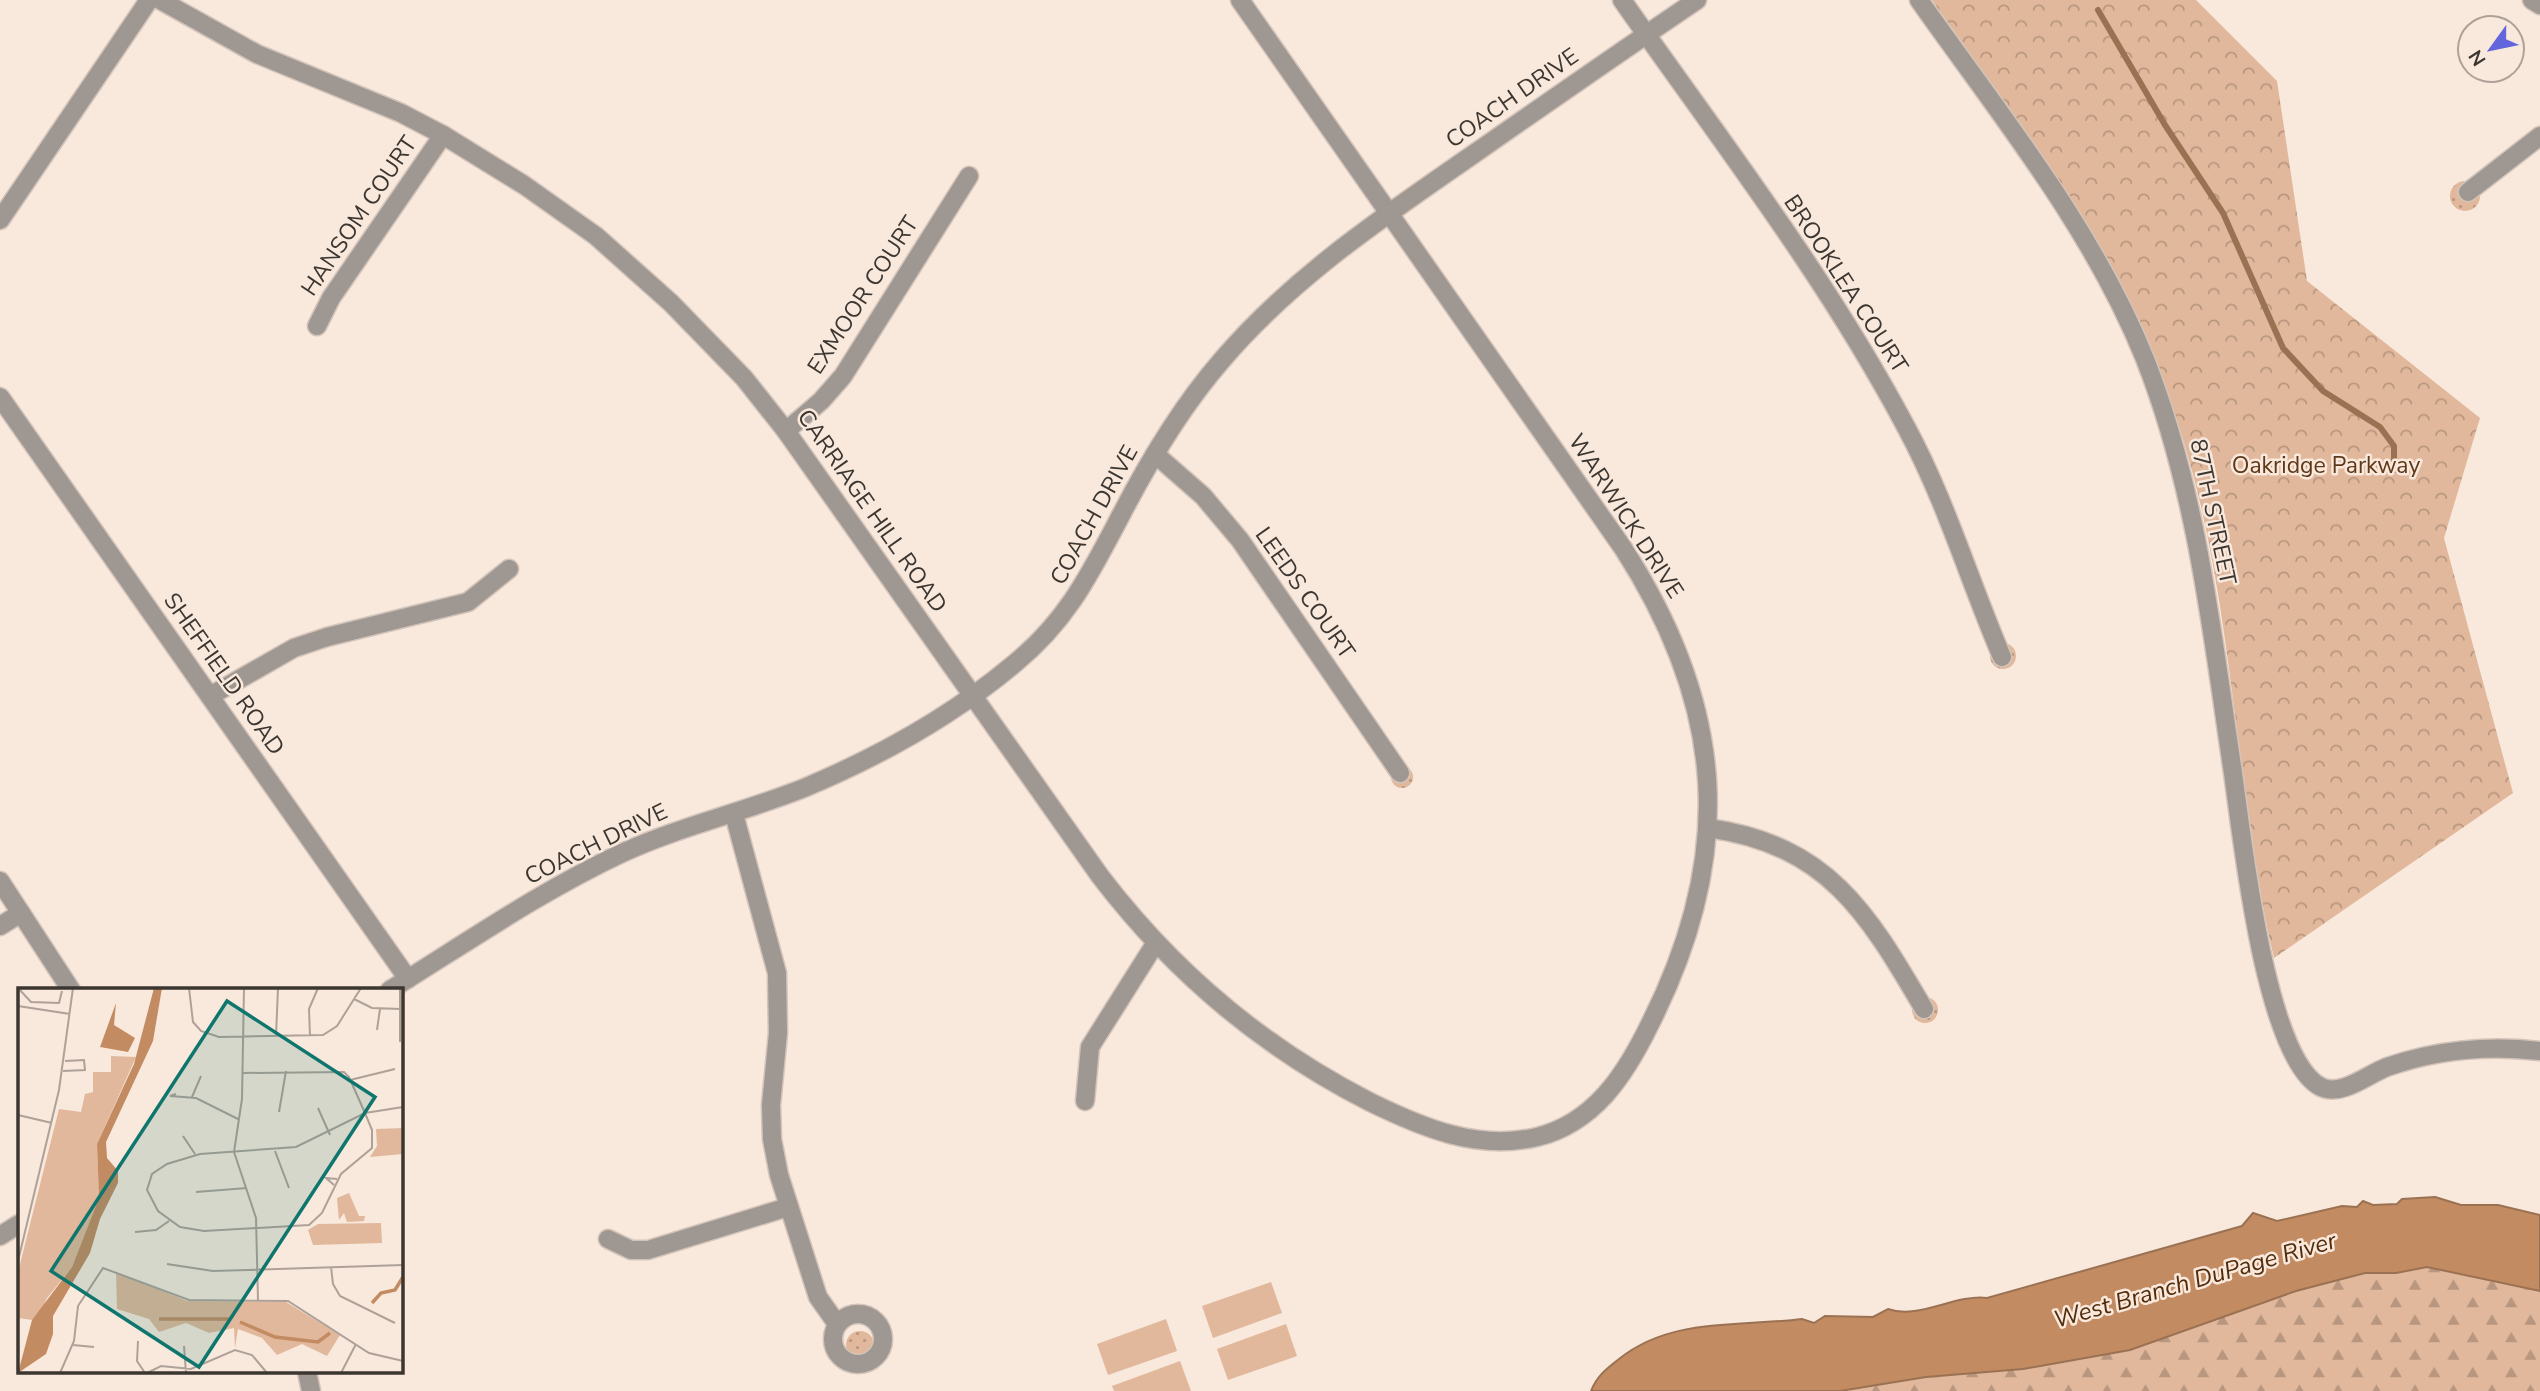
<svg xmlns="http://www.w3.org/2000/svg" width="2540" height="1391" viewBox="0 0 2540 1391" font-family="'Nunito Sans',sans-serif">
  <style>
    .grass { fill: url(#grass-dots) }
    .forest { fill: url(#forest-firs) }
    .park { fill: url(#park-crowns) }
    .pitch { fill: #e1b89b }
    .water { fill: #c38b62; stroke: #9a7253; stroke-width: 2 }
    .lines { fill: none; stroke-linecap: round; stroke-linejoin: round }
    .stream { stroke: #9a7253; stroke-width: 6 }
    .minor-casing { stroke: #d3c4ba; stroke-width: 21 }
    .minor { stroke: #9e9792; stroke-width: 18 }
    .labels { text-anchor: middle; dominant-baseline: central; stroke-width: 5; stroke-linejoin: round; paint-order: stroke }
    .street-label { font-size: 23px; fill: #3c3631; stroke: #f9e8dc }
    .park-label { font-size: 23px; fill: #5f3819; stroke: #f9e8dc }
    .water-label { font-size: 24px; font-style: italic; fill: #522c0b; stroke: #f9e8dc }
    .inset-river { fill: none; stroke: #c38b62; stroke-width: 3.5 }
    .inset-road { fill: none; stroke: #ada198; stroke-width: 2 }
    .view { fill: #0f766e; fill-opacity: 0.15; stroke: #0f766e; stroke-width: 3.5 }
    .inset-edge { fill: none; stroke: #3c3631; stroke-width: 3.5 }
  </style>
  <defs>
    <pattern id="grass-dots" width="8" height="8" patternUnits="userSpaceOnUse" patternTransform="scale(1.75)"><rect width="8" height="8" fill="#e1b89b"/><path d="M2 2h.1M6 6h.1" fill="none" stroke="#b8967f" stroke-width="1.8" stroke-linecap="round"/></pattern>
    <pattern id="forest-firs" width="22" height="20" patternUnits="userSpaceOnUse" patternTransform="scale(1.75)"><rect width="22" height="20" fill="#e1b89b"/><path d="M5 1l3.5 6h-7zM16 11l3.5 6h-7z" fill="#b8967f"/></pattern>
    <pattern id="park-crowns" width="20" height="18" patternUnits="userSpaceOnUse" patternTransform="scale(1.75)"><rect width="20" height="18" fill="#e1b89b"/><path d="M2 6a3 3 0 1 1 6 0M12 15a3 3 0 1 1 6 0" fill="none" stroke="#b8967f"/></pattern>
  </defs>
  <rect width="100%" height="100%" fill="#f9e8dc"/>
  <!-- grass -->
  <g class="grass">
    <circle cx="2465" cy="196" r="15"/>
    <circle cx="2003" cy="656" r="13"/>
    <circle cx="1402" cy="777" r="11"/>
    <circle cx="1925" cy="1010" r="13"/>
    <circle cx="860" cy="1345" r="14"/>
  </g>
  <!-- forest -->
  <polygon class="forest" points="2427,1267 2540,1291 2540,1391 1840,1391 1926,1377 2023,1369 2129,1350 2328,1280 2365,1273 2396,1273"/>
  <!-- park -->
  <path class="park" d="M1932 0H2196L2277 81 2307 281 2480 418 2444 538 2513 793 2274 958C2233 785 2235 603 2181 433 2130 270 2028 138 1932 0Z"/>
  <!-- pitch -->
  <g class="pitch">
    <polygon points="1271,1282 1282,1313 1213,1338 1202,1306"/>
    <polygon points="1166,1319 1177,1351 1108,1375 1097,1344"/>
    <polygon points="1286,1324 1297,1356 1228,1380 1217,1349"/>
    <polygon points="1180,1361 1191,1391 1114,1391 1112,1386"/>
  </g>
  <!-- water -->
  <path class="water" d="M2435 1197 2461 1205H2498L2540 1215V1291L2427 1267 2396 1273H2365L2296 1291 2130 1350 2023 1369 1926 1377 1840 1391H1591C1597 1376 1606 1369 1619 1359 1671 1317 1739 1327 1802 1319L1814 1323 1825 1316 1873 1317 1888 1309C1918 1320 1955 1294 1987 1298L2242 1226 2253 1213 2277 1221 2342 1206 2357 1207 2363 1201 2373 1205 2397 1204 2402 1199Z"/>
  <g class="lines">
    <!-- stream -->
    <polyline class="stream" points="2098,10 2165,125 2223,213 2283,348 2323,391 2380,427 2394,446 2394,470"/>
    <!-- minor casing -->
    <g class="minor-casing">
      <g id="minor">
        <path d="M160 0 257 54 401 113 443 135 524 185 596 236 671 303 744 378 786 431 1100 876C1174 973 1262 1047 1370 1102 1423 1128 1478 1151 1537 1137 1594 1123 1625 1075 1649 1026 1736 855 1726 708 1623 548L1240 0"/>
        <path d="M1622 0C1720 140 1826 276 1906 427 1946 501 1969 580 2002 657"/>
        <path d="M1919 0C2000 115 2092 227 2145 359 2197 491 2212 633 2233 773 2242 835 2265 1059 2321 1087 2342 1097 2368 1074 2387 1067 2435 1050 2489 1045 2540 1051"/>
        <polyline points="2532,0 2540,5"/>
        <polyline points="2468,192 2540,136"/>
        <polyline points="0,220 149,0"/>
        <polyline points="317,326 331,298 443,135"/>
        <polyline points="0,397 408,979"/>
        <polyline points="786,431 821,401 843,376 969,176"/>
        <polyline points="1155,454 1203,496 1240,540 1400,773"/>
        <polyline points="210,696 294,648 327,637 468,602 509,569"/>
        <polyline points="734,814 777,973 778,1033 771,1105 772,1139 779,1175 818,1297 837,1324"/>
        <path d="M1708 828C1828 845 1867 912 1924 1009"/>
        <polyline points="0,881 71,990"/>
        <polyline points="0,926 21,913"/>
        <path d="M390 990C466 943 541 891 622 853 681 826 744 812 804 788 878 757 952 716 1014 664 1067 621 1090 574 1121 515 1149 461 1181 407 1222 360 1292 278 1380 219 1468 158 1544 105 1620 52 1697 0"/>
        <polyline points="1085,1101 1090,1047 1155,944"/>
        <polyline points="0,1236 19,1224"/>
        <polyline points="608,1239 631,1250 648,1250 788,1207"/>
        <circle cx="858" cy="1339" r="25"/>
        <polyline points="307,1372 311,1391"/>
      </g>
    </g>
    <!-- minor -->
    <use href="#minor" class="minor"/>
  </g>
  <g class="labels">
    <!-- street labels -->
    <g class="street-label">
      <text transform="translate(1512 98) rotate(-35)">COACH DRIVE</text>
      <text transform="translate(359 216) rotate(-56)">HANSOM COURT</text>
      <text transform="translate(1846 284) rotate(57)">BROOKLEA COURT</text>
      <text transform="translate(863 295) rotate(-57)">EXMOOR COURT</text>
      <text transform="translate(872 511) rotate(55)">CARRIAGE HILL ROAD</text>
      <text transform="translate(2213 512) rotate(78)">87TH STREET</text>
      <text transform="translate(1094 515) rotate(-61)">COACH DRIVE</text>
      <text transform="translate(1626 516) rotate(57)">WARWICK DRIVE</text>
      <text transform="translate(1305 593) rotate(55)">LEEDS COURT</text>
      <text transform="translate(224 674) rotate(55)">SHEFFIELD ROAD</text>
      <text transform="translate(596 844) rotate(-26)">COACH DRIVE</text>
    </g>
    <!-- park labels -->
    <g class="park-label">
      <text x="2326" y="465">Oakridge Parkway</text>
    </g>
    <!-- water labels -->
    <g class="water-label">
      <text transform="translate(2195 1280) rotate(-16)">West Branch DuPage River</text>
    </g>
  </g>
  <!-- overview -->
  <g transform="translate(18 988)">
    <rect width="385" height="385" fill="#f9e8dc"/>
    <path d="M93 68 118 69 79 156 81 210 54 279 29 310 21 327 14 332 0 330V284L41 121 63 124 67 106 75 104V84H93Z" fill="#e1b89b"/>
    <path d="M385 140V166L352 169 359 158 358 141ZM331 205 341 228H347L346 233 329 234 326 225 321 232 319 210ZM363 235 364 255 295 257 290 242 300 236ZM98 284 169 313 268 314 322 347 309 368 284 356 259 367 244 350 220 341 217 360 216 340 191 345 168 335 141 344 131 331 99 321Z" fill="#e1b89b"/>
    <path d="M136 0H144L135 53 88 154 89 170 100 183V195L82 231 72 265 35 328V346L28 366 0 385 14 332 54 279 81 210 79 156 116 76ZM98 15 96 37 117 50 110 64 82 59Z" fill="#c38b62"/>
    <path class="inset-river" d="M354 315 363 305 377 302 385 289M141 331H211M222 334 257 349 300 354 312 345"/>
    <path class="inset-road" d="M0 0 13 14 41 15 44 3M171 0 175 34 183 43 201 49 305 47 319 38 343 0M226 0 224 111 216 164 238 230 240 312M336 11 354 20 383 21M0 18 52 26M359 42 362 21M258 48 260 0M292 48 291 21 300 0M382 54V0M45 83 67 82 66 72 47 73M224 85 326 84 331 89 347 125 354 142V160L323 186 304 225 291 237 186 243 162 239 140 223 129 202 134 186 149 176 182 166 278 159 347 125 385 119M332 92 377 81M158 106 152 108 178 110 220 131M174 109 183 88M300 120 312 147M261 124 268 83M0 127 34 135M165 148 177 166M257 163 271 200M316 197 308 190 319 191M178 204 229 200M117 244 138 242 151 233M0 273 41 102 55 0M149 276 195 283 385 277M313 279 315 296 322 308 377 335M120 353 119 373 127 385M55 357 76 359M166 358 168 385M42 385 56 353 60 318 85 280 171 312 270 313 351 365 385 373M129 385 143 378 173 381 217 362 234 367 249 385M323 385 338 356"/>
    <path class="view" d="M209 13 357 109 181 379 33 283Z"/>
    <rect width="385" height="385" class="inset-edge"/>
  </g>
  <!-- north arrow -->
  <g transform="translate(2491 49) rotate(237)"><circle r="33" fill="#f9e8dc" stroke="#ada198" stroke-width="2"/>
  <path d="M0-5L12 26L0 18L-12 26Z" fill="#6365dd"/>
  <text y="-10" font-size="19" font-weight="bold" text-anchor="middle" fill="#3c3631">N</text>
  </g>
</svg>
